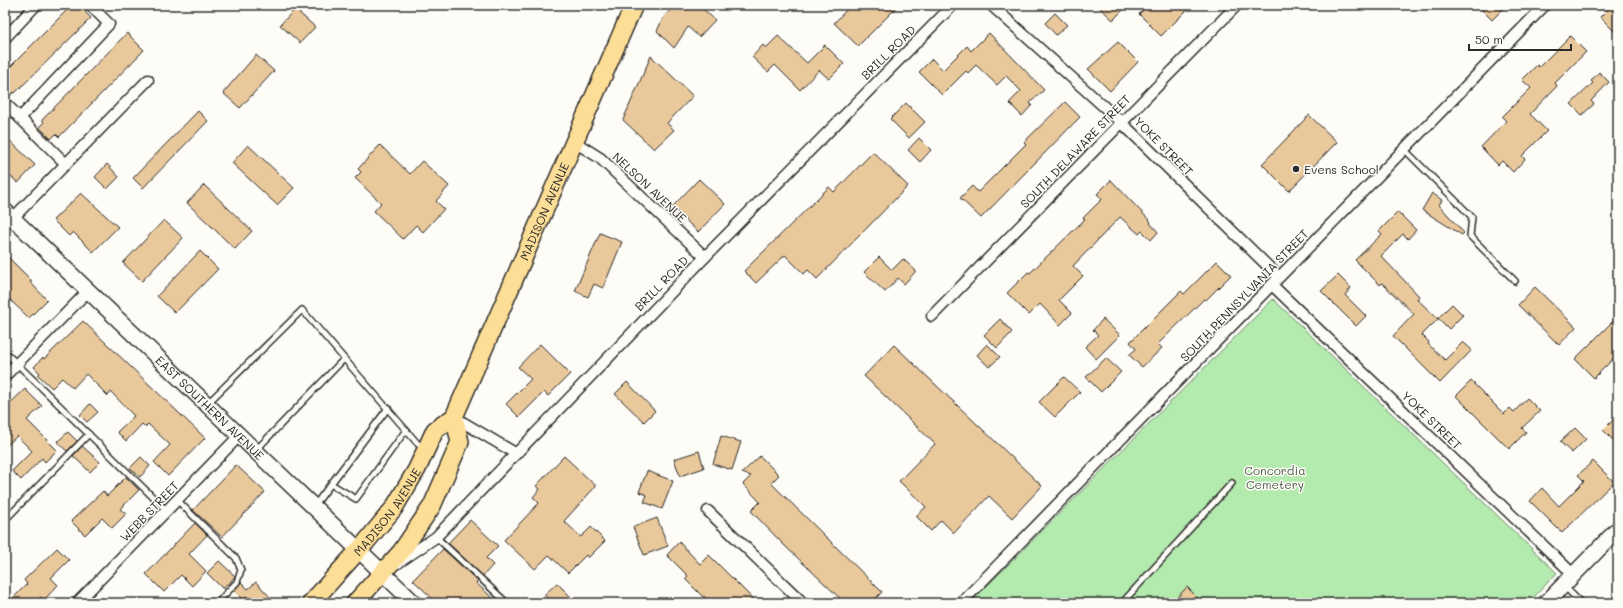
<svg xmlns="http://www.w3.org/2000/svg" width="1623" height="608" viewBox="0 0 1623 608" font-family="Mali,sans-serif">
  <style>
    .green { fill: #b3eaad; stroke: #6f8a6c }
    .building { fill: #e9c89b; stroke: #2b2b2b }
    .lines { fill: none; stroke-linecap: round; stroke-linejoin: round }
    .lane-casing { stroke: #2b2b2b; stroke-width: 8 }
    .street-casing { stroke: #2b2b2b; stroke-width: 13 }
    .secondary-casing { stroke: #2b2b2b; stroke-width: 18 }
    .primary-casing { stroke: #2b2b2b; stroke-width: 20 }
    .lane { stroke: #fdfcf7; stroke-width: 5 }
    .street { stroke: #fdfcf7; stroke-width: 10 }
    .secondary { stroke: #fdfcf7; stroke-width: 15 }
    .primary { stroke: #fdde96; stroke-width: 17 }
    .poi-dot { fill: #2b2b2b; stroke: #fdfcf7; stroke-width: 1.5 }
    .labels { text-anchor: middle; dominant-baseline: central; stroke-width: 3; stroke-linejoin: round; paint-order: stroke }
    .street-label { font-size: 12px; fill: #2b2b2b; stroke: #fdfcf7 }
    .poi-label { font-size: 12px; fill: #2b2b2b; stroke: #fdfcf7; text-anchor: start }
    .park-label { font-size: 12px; fill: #4d5b4c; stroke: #fdfcf7 }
  </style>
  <rect width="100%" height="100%" fill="#fdfcf7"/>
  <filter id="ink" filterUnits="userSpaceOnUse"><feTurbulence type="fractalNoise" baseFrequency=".025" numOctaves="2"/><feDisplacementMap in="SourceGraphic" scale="8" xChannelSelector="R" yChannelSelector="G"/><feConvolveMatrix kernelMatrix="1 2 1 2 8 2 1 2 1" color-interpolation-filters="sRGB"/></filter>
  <g filter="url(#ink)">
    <!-- green -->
    <polygon class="green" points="1273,299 1557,573 1528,603 970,603"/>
    <!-- building -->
    <g class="building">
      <polygon points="72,5 78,5 91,18 15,93 14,92 8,97 5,97 5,72"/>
      <polygon points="675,5 699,5 715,20 699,37 688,27 674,48 657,31 663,18"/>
      <polygon points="851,5 899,5 858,46 834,23"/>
      <polygon points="1097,5 1117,5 1123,10 1113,20"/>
      <polygon points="1148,5 1192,5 1161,36 1139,14"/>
      <polygon points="1477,5 1507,5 1492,20"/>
      <polygon points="1612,5 1618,5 1618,35 1600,17"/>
      <polygon points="295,9 315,27 300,43 280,25"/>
      <polygon points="1055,13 1067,25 1056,35 1045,23"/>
      <polygon points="127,33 144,50 59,137 56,134 51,139 39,127 44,122 42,120"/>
      <polygon points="989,33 1044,90 1030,103 1032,105 1022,116 1009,103 1021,91 1006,76 997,85 976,65 968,73 966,71 942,95 919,72 932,59 943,70 967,46 971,51"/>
      <polygon points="778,36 807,63 825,45 844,64 829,79 819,70 800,90 775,65 768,72 752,57 763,45 766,48"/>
      <polygon points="1570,36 1586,52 1555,83 1557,86 1530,114 1547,131 1522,156 1525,159 1513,172 1502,161 1498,165 1481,147 1506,121 1502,117 1531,88 1522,80 1537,65 1539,67"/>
      <polygon points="1118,42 1138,62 1110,91 1088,69"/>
      <polygon points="256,55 274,71 240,108 223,93"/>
      <polygon points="651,56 693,96 667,123 674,130 654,149 623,120"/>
      <polygon points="1599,72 1609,82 1591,101 1594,104 1582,115 1571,104 1593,83 1591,81"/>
      <polygon points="1065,102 1080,117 981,218 960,198 972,186 978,192 1026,144 1024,142"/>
      <polygon points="906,103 925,122 909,138 890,119"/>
      <polygon points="198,111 208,121 143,188 133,178"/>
      <polygon points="1309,115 1337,142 1289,191 1262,164"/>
      <polygon points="5,136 35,165 18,183 5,171"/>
      <polygon points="919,138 931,150 920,162 908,150"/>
      <polygon points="248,145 294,188 277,205 232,163"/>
      <polygon points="380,145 410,174 422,161 449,186 436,201 444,209 423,232 416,225 403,239 374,211 381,203 355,178 361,172 358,169"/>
      <polygon points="873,152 908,186 817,279 808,270 804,274 785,255 756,283 744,271 829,187 834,192"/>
      <polygon points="107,164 119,177 107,189 95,177"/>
      <polygon points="699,179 725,204 698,232 672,207"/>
      <polygon points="1111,180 1151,222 1150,223 1158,232 1151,240 1142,231 1139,234 1120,217 1073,266 1083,276 1059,300 1072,313 1060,325 1040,304 1029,315 1007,293 1028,272 1030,273 1085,219 1083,218 1102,199 1097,194"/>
      <polygon points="204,185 252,231 235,249 187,203"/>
      <polygon points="81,193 118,227 93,252 73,232 69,236 53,220"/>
      <polygon points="1432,193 1442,200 1439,205 1464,233 1462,235 1422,210"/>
      <polygon points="1398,212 1416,230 1408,239 1403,234 1381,256 1419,296 1417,299 1438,319 1422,335 1429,342 1428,344 1445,360 1463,342 1472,350 1440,383 1393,336 1414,314 1382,283 1380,285 1355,260 1382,234 1379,231"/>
      <polygon points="164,220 183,238 142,281 123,263"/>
      <polygon points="600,233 622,242 603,288 594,284 588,297 575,291"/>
      <polygon points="200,251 218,269 175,313 157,296"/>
      <polygon points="5,254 32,281 30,282 47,300 29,318 5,295"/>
      <polygon points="879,257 892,270 903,259 916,271 904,284 898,278 885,292 864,272"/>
      <polygon points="1217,261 1231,275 1206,300 1204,299 1158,344 1162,348 1142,367 1129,355 1136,349 1130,342 1181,291 1184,294"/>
      <polygon points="1338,275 1351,288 1345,295 1366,316 1356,326 1321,291"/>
      <polygon points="1535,287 1576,327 1559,345 1518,305"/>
      <polygon points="1452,304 1463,315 1449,329 1438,318"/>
      <polygon points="1618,316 1618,354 1594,378 1575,359"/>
      <polygon points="1000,319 1012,332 997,348 984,335"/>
      <polygon points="1103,319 1120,335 1096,359 1085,347 1098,335 1093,330"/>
      <polygon points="83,321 205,438 168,476 154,462 170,445 148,424 145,427 142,424 126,441 117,432 134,416 111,392 108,396 86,374 73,388 62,378 52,388 38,375 40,373 34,367 43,357 44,359"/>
      <polygon points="540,344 570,374 548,396 544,392 519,417 506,404 531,379 518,367"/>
      <polygon points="987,344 1000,357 989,367 977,355"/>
      <polygon points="894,345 1042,486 1012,518 989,496 954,533 941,520 931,531 916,516 926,507 899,481 935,444 864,376"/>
      <polygon points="1106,358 1121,372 1101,392 1086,377"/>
      <polygon points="1064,377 1080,392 1055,417 1039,402"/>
      <polygon points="1471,381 1504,414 1510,408 1514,412 1527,398 1540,411 1522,428 1526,432 1509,449 1456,396"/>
      <polygon points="627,382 655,411 644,422 615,394"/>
      <polygon points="25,389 42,406 27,420 57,450 45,462 42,458 21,480 12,471 32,451 17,436 5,447 5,408"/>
      <polygon points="90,404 98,412 87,422 80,415"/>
      <polygon points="1618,415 1618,445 1603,430"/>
      <polygon points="1575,428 1586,439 1572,453 1560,442"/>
      <polygon points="68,432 77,441 67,451 57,442"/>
      <polygon points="721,436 741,442 732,470 713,464"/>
      <polygon points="82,446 100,462 90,472 73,456"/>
      <polygon points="699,451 704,468 680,476 674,459"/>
      <polygon points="564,456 596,486 564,521 581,537 591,527 605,541 588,558 586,555 568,573 549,555 535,569 504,540 539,503 533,497 540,489 536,486"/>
      <polygon points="760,456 779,475 771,483 882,592 871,603 845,603 785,546 751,511 760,502 743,484 751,476 742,473"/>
      <polygon points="141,457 150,466 140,477 130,468"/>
      <polygon points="1593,461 1614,482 1562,533 1530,501 1542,488 1559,506 1584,481 1578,475"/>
      <polygon points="236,465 265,492 222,537 193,510"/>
      <polygon points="647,471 673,481 662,509 644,502 647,495 639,492"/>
      <polygon points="126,477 139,490 120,509 126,514 112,528 102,518 85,535 71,521 103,491 107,496"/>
      <polygon points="657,518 668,546 644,555 633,527"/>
      <polygon points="470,520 498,546 486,558 493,565 483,576 448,543"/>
      <polygon points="195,523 207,535 189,554 206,571 192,586 181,575 164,592 146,574"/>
      <polygon points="679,542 700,564 709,555 757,603 711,603 704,596 703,597 685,579 688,576 667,555"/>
      <polygon points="57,548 69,560 51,578 58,585 44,600 41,597 34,603 8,603 27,584 24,580"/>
      <polygon points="443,549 478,581 476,583 498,603 437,603 413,580"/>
      <polygon points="219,561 235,576 228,585 227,584 223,589 207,573"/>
      <polygon points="241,582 248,589 256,582 270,597 264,603 254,603 247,596 243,600 234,591"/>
      <polygon points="557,583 577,603 553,603 544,595"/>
      <polygon points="1187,587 1203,603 1172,603"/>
    </g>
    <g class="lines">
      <!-- lane casing -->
      <g class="lane-casing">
        <g id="lane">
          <polyline points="1405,150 1472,217 1470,236 1515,281"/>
          <polyline points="5,352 167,511"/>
          <polyline points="208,403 302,310 418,444 424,448"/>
          <polyline points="257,449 344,359"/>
          <polyline points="331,484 356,499 406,430"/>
          <polyline points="177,500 236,558 241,570 237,582 217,603"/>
          <polyline points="315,505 388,408"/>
          <polyline points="5,520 89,434"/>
          <polyline points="436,537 507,603"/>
          <polyline points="1565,587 1581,603"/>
          <polyline points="1122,603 1232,483"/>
        </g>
      </g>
      <!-- street casing -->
      <g class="street-casing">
        <g id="street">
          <polyline points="991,5 1121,122 1279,277"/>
          <polyline points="5,38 36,5"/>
          <polyline points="5,103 66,164"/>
          <polyline points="20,118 109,24 90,5"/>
          <polyline points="573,141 600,158 705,257"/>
          <polyline points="13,218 148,80"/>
          <polyline points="1272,285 1574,575"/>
          <polyline points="932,316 1237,5"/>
          <polyline points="5,376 88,291"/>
          <polyline points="454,417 515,453"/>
          <polyline points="708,511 803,603"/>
          <polyline points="398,563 436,537 705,257 953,5"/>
          <polyline points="77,603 239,436"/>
          <polyline points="961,603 1545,5"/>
        </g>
      </g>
      <!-- secondary casing -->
      <g class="secondary-casing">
        <g id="secondary">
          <path id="s1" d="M5 211 414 603"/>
          <polyline points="1546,603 1618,529"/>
        </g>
      </g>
      <!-- primary casing -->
      <g class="primary-casing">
        <g id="primary">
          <path id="s2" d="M311 603 366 542 394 508 417 469 435 430 454 417 634 5"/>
          <polyline points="355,603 401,552 432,506 460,442 454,417"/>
        </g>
      </g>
      <!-- lane -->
      <use href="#lane" class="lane"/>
      <!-- street -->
      <use href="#street" class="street"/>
      <!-- secondary -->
      <use href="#secondary" class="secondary"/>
      <!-- primary -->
      <use href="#primary" class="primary"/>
    </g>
  </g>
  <!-- markers -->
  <circle class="poi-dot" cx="1296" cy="169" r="4"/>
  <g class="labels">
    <!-- street labels -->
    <g class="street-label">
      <text transform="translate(888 52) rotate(-45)">BRILL ROAD</text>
      <text transform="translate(1164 146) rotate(45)">YOKE STREET</text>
      <text transform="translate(1075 151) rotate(-46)">SOUTH DELAWARE STREET</text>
      <text transform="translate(650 187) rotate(43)">NELSON AVENUE</text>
      <text stroke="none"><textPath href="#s2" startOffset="462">MADISON AVENUE</textPath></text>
      <text transform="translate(661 283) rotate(-46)">BRILL ROAD</text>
      <text transform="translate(1244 295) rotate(-46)">SOUTH PENNSYLVANIA STREET</text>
      <text stroke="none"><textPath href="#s1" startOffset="284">EAST SOUTHERN AVENUE</textPath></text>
      <text transform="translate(1432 420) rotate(44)">YOKE STREET</text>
      <text transform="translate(149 511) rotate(-46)">WEBB STREET</text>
      <text stroke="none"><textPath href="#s2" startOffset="119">MADISON AVENUE</textPath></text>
    </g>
    <!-- poi labels -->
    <g class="poi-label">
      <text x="1304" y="169">Evens School</text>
    </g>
    <!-- park labels -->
    <g class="park-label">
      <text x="1275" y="470">Concordia<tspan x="1275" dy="14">Cemetery</tspan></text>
    </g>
  </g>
  <!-- margin -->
  <rect width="1623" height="608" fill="none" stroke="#fdfcf7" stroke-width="20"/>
  <rect x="10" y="10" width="1603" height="588" fill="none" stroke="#2b2b2b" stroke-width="1.5" filter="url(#ink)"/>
  <!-- scale -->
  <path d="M1469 44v6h102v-6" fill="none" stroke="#2b2b2b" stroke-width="2"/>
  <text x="1475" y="44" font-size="12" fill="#2b2b2b" stroke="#fdfcf7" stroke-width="3" paint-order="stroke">50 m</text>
</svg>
